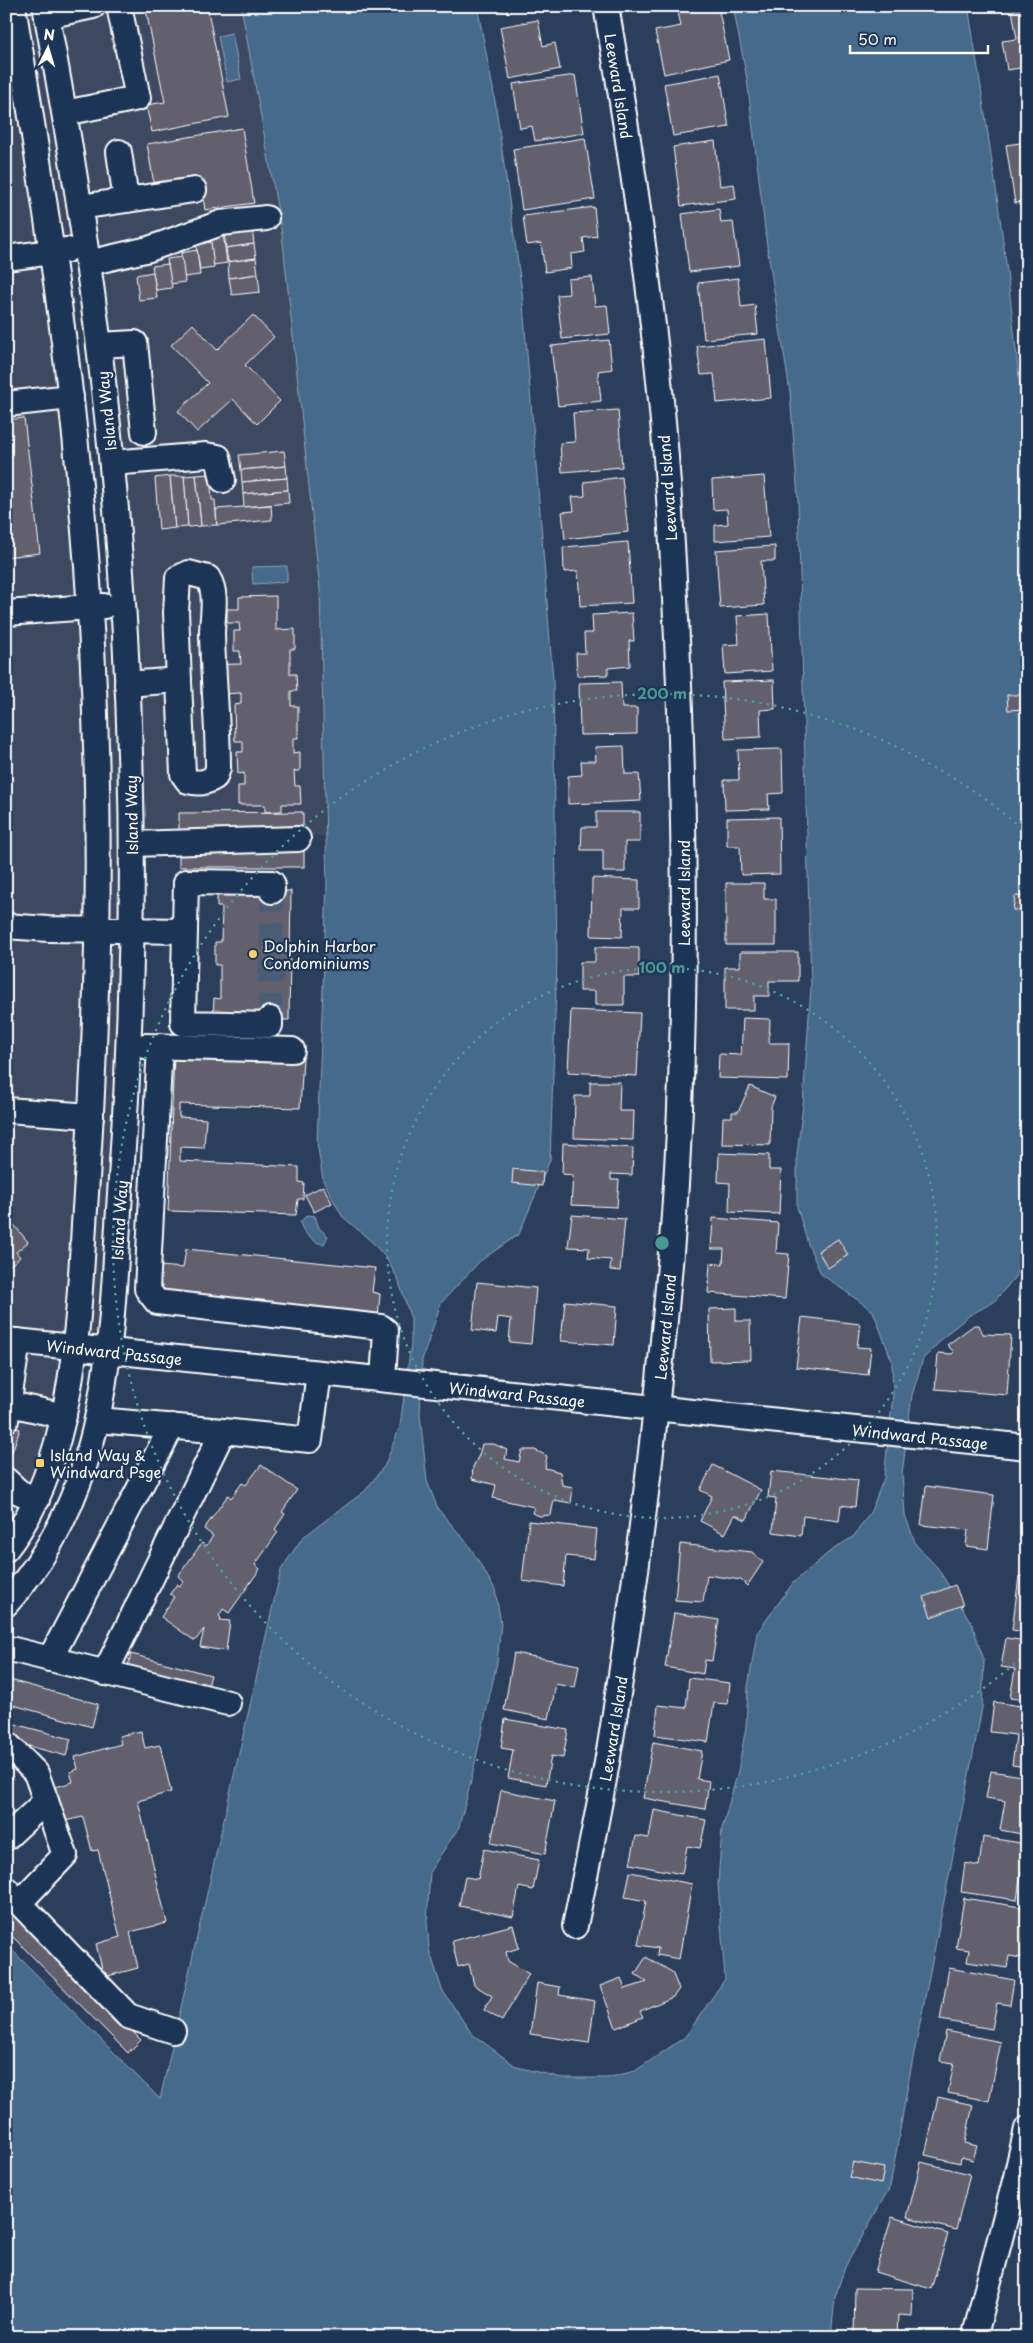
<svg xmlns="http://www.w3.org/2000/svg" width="1033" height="2343" viewBox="0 0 1033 2343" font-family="'Playpen Sans',sans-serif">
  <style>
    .built { fill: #3c4861 }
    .water { fill: #446b8b; stroke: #8fa6b9 }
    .building { fill: #63606e; stroke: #fff }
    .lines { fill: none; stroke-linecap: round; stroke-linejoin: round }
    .minor-tunnel { stroke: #4b5b74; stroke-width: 24; stroke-dasharray: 24 12; stroke-linecap: butt }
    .minor-casing { stroke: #fff; stroke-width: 28 }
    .minor { stroke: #1d3557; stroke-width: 24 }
    .ring { fill: none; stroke: #4b9892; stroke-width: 2.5; stroke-dasharray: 2.5 5 }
    .poi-dot { fill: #ffd166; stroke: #1d3557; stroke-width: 2 }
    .labels { text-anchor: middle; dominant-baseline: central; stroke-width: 4.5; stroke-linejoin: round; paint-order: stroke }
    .street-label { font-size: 15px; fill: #fff; stroke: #1d3557 }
    .poi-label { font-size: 15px; fill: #fff; stroke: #1d3557; text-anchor: start }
    .centre { fill: #4b9892; stroke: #1d3557; stroke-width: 2.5 }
    .ring-label { font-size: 15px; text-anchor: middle; font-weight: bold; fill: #4b9892; stroke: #1d3557; stroke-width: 4.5; stroke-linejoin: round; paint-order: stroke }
  </style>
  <rect width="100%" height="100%" fill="#2b3e5c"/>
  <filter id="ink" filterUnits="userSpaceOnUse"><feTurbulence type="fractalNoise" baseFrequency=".02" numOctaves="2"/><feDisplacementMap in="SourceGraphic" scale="10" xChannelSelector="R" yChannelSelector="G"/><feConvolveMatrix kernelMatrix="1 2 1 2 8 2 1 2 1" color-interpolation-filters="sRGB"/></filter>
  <g filter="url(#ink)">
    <!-- built -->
    <g class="built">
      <polygon points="22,6 35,6 75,238 60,240"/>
      <polygon points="55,6 241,6 282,234 300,382 320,589 326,836 141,830"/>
      <polygon points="6,28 60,387 6,393"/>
      <polygon points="63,408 79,597 6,602 6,414"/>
      <polygon points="114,616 123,842 120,999 100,1339 84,1337 99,617"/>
      <polygon points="81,618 88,840 82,1116 66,1335 6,1330 6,623"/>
      <polygon points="6,1351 63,1356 55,1413 28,1495 6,1532"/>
    </g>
    <!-- water -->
    <g class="water">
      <path d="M241 6H477L494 94 522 292 542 537 553 680 557 959 550 1160 519 1234 480 1261 441 1303 422 1360 420 1415 427 1481 438 1509 468 1544 495 1589 501 1623 497 1662 471 1781 459 1827 430 1871 427 1921 429 1949 442 1990 472 2034 517 2067 562 2078H607L635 2071 685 2037 725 1979 718 1883 722 1829 738 1771 746 1727 748 1687 757 1633 793 1583 828 1553 854 1536 871 1511 884 1478 893 1395 892 1361 873 1311 821 1274 808 1244 797 1207V1155L803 1104 811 986 798 499 790 392 767 246 747 79 733 6H968C993 161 1016 316 1027 473V1248L1015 1277 994 1302 970 1315 949 1332 923 1359 912 1395 902 1474 905 1515 916 1545 937 1567 972 1624 984 1660 982 1708 908 2084 890 2187 845 2267 835 2297 831 2337H6V1944L160 2099 281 1570 302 1538 365 1491 385 1465 400 1426 411 1344V1319L398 1279 386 1258 371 1241 342 1216 323 1180 317 1142 327 885 320 589 282 234Z"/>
      <polygon points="232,33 241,79 227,82 218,36"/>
      <polygon points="287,566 287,582 253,584 252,567"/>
      <path d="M307 1215 315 1216 319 1228 328 1236 324 1244C313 1244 302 1232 300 1222Z"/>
    </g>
    <!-- building -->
    <g class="building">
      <polygon points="145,6 207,6 229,117 152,132 146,105 165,102"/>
      <polygon points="496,6 522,6 497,11"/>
      <polygon points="707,6 718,6 729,60 664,74 655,31 681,26 678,12"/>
      <polygon points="1027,8 1027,67 1007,70 1002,41 1017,39 1012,10"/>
      <polygon points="538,20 543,46 555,43 560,69 510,79 500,27"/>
      <polygon points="720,74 729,127 673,136 664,84"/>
      <polygon points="575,75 584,133 535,141 532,126 520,128 513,84"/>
      <polygon points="242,128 254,203 205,210 200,177 154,184 147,144"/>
      <polygon points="585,138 595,199 522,210 513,149"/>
      <polygon points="715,141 720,186 734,184 736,199 681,206 673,147"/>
      <polygon points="1027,142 1027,202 1015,203 1006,145"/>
      <polygon points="594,207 597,236 583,238 585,252 571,254 572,268 545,272 541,243 527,245 523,216"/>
      <polygon points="719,209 721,223 733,222 739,266 689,272 682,214"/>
      <polygon points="252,229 254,244 226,248 224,233"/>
      <polygon points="223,233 227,263 213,265 210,235"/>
      <polygon points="211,242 214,268 200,270 196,244"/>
      <polygon points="254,244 256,258 228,262 226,248"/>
      <polygon points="197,250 200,275 184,277 181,253"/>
      <polygon points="182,257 185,282 171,284 167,259"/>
      <polygon points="256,258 258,274 229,278 228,262"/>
      <polygon points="168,264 172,288 156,290 152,266"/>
      <polygon points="153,272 157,298 139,300 136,275"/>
      <polygon points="258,274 260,292 232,295 229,278"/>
      <polygon points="592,277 595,306 607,305 610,334 562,339 557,295 569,294 568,279"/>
      <polygon points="738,278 741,307 755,305 758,334 704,339 698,283"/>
      <polygon points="253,315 274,337 245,365 280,401 257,424 233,399 197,432 178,411 208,383 171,345 193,324 217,350"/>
      <polygon points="766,339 771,398 717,403 714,374 701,375 697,346"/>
      <polygon points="609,340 612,369 598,371 601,401 558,406 551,346"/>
      <polygon points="618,410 622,467 562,472 560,443 575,442 573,413"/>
      <polygon points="24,418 40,553 6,557 6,420"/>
      <polygon points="284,451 286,466 241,470 239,455"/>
      <polygon points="286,466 287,478 242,482 241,470"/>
      <polygon points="210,474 212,500 215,500 217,525 201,526 196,475"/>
      <polygon points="196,475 201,526 188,527 184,476"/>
      <polygon points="170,476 175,528 159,530 155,478"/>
      <polygon points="170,476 184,476 188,527 175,528"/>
      <polygon points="764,476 769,537 715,541 715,525 728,524 727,509 713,510 712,480"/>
      <polygon points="622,477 628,532 565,539 562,512 574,511 572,497 585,496 584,482"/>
      <polygon points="287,478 288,490 243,494 242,482"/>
      <polygon points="288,490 289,503 244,507 243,494"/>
      <polygon points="271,505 272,520 217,525 216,509"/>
      <polygon points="628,542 632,603 580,606 578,571 564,572 563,547"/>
      <polygon points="775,546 775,561 761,561 764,605 720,608 716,550"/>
      <polygon points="276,596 276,630 295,629 295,649 290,649 290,674 296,674 297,691 291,691 291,706 298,706 298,738 293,738 293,753 300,752 300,771 294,771 295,786 300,786 301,804 282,804 282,811 265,812 265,805 238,805 238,786 244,786 244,773 238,774 237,752 243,752 243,741 235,741 234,705 241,704 241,693 201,695 200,665 241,664 240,651 234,651 234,631 240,631 239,623 227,623 227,609 239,609 239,597"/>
      <polygon points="632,613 634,641 629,641 630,666 608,668 608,675 577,676 576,653 585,653 584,633 593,633 592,615"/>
      <polygon points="769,614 772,671 725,674 723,645 739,644 737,616"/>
      <polygon points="774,680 775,709 760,710 761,737 725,739 722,682"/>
      <polygon points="621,682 622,708 637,708 637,734 580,735 579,683"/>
      <polygon points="1007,695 1027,695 1027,709 1008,710"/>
      <polygon points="624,746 625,774 639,774 641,801 568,804 568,776 582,775 581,761 596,761 595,747"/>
      <polygon points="782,749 783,793 768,794 769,809 725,810 724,780 739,780 738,750"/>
      <polygon points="303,812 303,829 179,830 179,813"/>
      <polygon points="596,812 640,812 640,842 625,842 625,872 603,872 603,850 581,850 582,827 596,827"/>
      <polygon points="779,817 780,874 741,875 740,846 727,846 727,818"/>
      <rect x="179" y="848" width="125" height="19"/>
      <polygon points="592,878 639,880 639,908 623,908 622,937 591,936"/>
      <polygon points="726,883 764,883 764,899 776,899 776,945 726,945"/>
      <polygon points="217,890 291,891 289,1020 213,1018 214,998 220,999 220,965 215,965 215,942 221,942 222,907 217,907"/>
      <polygon points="1015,896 1027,897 1027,911 1013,910"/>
      <polygon points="595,947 639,948 639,977 624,977 624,1005 595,1005 595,991 580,991 580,962 595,962"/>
      <polygon points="740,952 798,952 798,981 769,981 769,996 754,996 754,1010 725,1010 725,967 740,967"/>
      <polygon points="571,1010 640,1013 637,1076 568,1072"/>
      <polygon points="743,1018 770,1019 769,1043 789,1043 788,1080 718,1078 719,1054 741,1055"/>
      <polygon points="174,1054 303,1058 300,1108 179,1104 179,1117 206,1119 204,1148 180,1147 180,1161 299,1167 299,1182 304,1183 303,1199 298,1199 296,1215 168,1211"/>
      <polygon points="590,1082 620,1082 619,1111 634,1111 633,1140 574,1138 575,1096 590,1096"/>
      <polygon points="750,1086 775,1097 771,1107 770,1145 722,1144 723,1117 732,1117 732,1112 738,1112"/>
      <polygon points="563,1143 633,1148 632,1175 611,1174 611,1180 619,1180 617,1207 571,1205 573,1175 562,1174"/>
      <polygon points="719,1153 769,1155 769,1170 781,1170 779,1214 729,1212 730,1183 718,1182"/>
      <polygon points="513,1169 543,1172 542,1186 512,1183"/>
      <polygon points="323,1186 332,1203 314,1212 305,1195"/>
      <polygon points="6,1215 28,1242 16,1252 20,1257 6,1269"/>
      <polygon points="572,1215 625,1219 620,1271 610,1270 611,1260 588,1258 589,1248 568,1247"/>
      <polygon points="713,1218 778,1223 776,1253 789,1254 785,1299 708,1293 710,1263 723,1264 724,1249 711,1249"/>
      <polygon points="838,1239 848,1255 828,1268 818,1251"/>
      <polygon points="186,1249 375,1268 372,1292 380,1294 378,1319 156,1296 160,1266 183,1268"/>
      <polygon points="1020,1275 1027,1275 1027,1302 1018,1301"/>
      <polygon points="477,1282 536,1288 531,1344 509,1342 511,1319 498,1317 496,1333 472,1330"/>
      <polygon points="565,1301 617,1306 614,1345 561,1341"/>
      <polygon points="736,1308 736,1321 750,1321 751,1360 710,1361 709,1309"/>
      <polygon points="802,1317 860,1324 857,1347 871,1348 868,1375 796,1367"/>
      <polygon points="974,1325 979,1325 983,1334 1011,1335 1007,1395 935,1389 938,1353 952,1354 954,1352 947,1345"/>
      <polygon points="6,1425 20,1429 12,1452 6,1450"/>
      <polygon points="482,1444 494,1444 507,1450 505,1459 519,1462 522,1450 535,1450 547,1456 545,1468 560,1472 562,1485 573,1487 571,1503 554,1500 551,1515 540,1516 532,1513 534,1507 493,1498 496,1485 472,1479 473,1467 479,1455"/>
      <polygon points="261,1465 297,1490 282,1512 285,1514 275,1529 278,1532 255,1565 260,1569 229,1613 223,1609 219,1616 221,1618 220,1620 230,1621 226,1651 200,1647 204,1629 195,1641 161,1617 174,1597 170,1594 177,1584 180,1586 183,1581 178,1576 202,1543 206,1546 213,1536 204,1529 228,1495 231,1498 242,1483 246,1485"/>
      <polygon points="713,1465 761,1490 746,1520 735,1515 725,1534 700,1521 712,1496 700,1490"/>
      <polygon points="771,1471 858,1480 855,1507 841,1505 839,1521 803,1516 801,1536 773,1532 776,1498 768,1497"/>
      <polygon points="926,1486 994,1495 988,1549 966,1546 968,1530 921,1525"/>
      <polygon points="529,1521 597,1529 594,1559 566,1556 563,1586 522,1581"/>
      <polygon points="680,1544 752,1552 763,1562 747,1586 741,1580 707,1575 703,1602 675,1600"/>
      <polygon points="1019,1576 1027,1577 1027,1632 1012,1630"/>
      <polygon points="955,1585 963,1605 931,1617 924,1597"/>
      <polygon points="674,1613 719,1620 712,1661 705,1660 703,1674 665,1667"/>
      <polygon points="1006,1638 1027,1641 1027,1700 1010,1698 1015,1669 1001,1667"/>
      <polygon points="514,1653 579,1665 575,1688 556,1684 549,1719 504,1710"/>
      <polygon points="131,1654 211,1675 207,1690 127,1670"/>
      <polygon points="689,1678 730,1683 728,1704 714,1703 708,1742 655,1735 658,1705 686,1708"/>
      <polygon points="6,1679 98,1704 92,1727 6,1703"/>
      <polygon points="994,1702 1027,1707 1027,1767 1012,1765 1016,1735 990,1732"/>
      <polygon points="505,1719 568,1730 563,1758 551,1756 546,1785 508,1778 513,1750 501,1748"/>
      <polygon points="11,1723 71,1739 66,1756 7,1740"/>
      <polygon points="141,1731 145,1748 160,1745 171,1792 138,1801 167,1923 130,1932 138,1968 104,1977 96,1944 120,1937 98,1850 92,1851 83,1817 60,1822 52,1788 73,1782 70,1772 78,1769 75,1757 121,1744 119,1736"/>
      <polygon points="653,1742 702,1751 697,1779 709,1781 705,1809 643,1798"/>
      <polygon points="991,1771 1027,1777 1027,1835 1000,1830 1005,1801 986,1798"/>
      <polygon points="501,1790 555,1801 545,1854 491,1843"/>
      <polygon points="654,1810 706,1820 700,1848 687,1846 682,1874 630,1864 636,1836 649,1838"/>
      <polygon points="983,1837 1027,1844 1027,1873 1021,1872 1017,1900 961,1892 965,1863 979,1866"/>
      <polygon points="484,1849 539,1860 533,1890 519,1887 513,1917 459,1906 465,1877 478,1879"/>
      <polygon points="630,1872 692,1884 679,1959 657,1955 658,1948 638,1945 646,1901 625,1897"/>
      <polygon points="964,1898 1027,1908 1022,1958 1009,1956 1007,1968 967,1962 969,1950 956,1948"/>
      <polygon points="6,1905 141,2040 128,2053 6,1930"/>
      <polygon points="513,1925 519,1948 506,1952 508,1961 529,1974 502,2021 484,2010 492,1996 474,1985 469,1964 458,1967 452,1941"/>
      <polygon points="646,1957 672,1972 679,1989 673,1997 640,2011 643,2017 616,2028 600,1986 621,1978 625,1989 647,1982 635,1974"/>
      <polygon points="949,1968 1014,1980 1010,2005 997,2003 992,2029 940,2020"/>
      <polygon points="537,1983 560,1987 559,1995 595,2001 589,2043 530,2034"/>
      <polygon points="946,2031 1001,2042 989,2101 948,2093 954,2063 940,2061"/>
      <polygon points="938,2097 973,2105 965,2143 977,2146 973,2160 961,2157 960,2163 925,2155"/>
      <polygon points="853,2162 884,2168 881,2184 849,2177"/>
      <polygon points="921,2162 970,2174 956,2230 907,2217"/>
      <polygon points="892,2217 948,2234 931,2289 875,2272"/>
      <polygon points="855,2288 913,2289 912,2316 898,2315 897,2337 854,2337"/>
    </g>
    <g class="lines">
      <!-- minor-tunnel -->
      <polyline class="minor-tunnel" points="270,1019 272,891"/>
      <!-- minor casing -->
      <g class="minor-casing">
        <g id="minor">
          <polyline points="47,16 93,6"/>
          <polyline points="65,113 138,98 119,6"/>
          <polyline points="119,152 126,200"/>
          <polyline points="80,207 194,190"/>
          <polyline points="6,258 67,250"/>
          <polyline points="88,263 149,249 221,223 266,218"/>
          <polyline points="99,345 135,343 144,432"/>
          <polyline points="6,404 71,397"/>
          <polyline points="112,463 206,455 218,457 223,480"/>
          <path d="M189 573 208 578C218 595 212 615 212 634 213 679 218 723 218 768L215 777C205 783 199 784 188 781L183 774 176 612 178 578Z"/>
          <polyline points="6,613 104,606"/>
          <polyline points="127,684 179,680"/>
          <polyline points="132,844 298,839"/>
          <polyline points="6,926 48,929 185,931"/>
          <polyline points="270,1019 270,1025 183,1023 186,882 272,883 272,891"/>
          <polyline points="145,1046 292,1050"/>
          <polyline points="160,1046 147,1289 157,1302 381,1327 386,1331 383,1379"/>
          <polyline points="6,1110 91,1116"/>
          <path id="s1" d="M6 1340 1027 1447"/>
          <polyline points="6,1403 64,1416"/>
          <polyline points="6,1420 18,1341"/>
          <polyline points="98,1420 223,1431"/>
          <polyline points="6,1480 19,1492 37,1500"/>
          <path d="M6 1549C79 1457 78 1307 86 1194 102 962 103 728 81 496 66 332 40 169 13 6"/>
          <path id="s2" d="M6 1604C115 1483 110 1331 121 1179 141 902 133 622 99 346 85 232 66 119 45 6"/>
          <polyline points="6,1648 228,1703"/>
          <polyline points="50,1659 172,1426"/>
          <polyline points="105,1673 223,1431 310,1440 319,1373"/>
          <polyline points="6,1743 36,1773 65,1855 19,1903"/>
          <polyline points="6,1838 46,1801"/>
          <polyline points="6,1889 128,2016 173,2031"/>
          <path id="s3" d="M575 1926C588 1860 603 1793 613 1726 640 1557 661 1386 674 1215 686 1047 686 878 680 710 676 607 671 503 661 400 648 268 629 137 606 6"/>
          <polyline points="976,2331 1016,2177 1027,2129"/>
        </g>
      </g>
      <!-- minor -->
      <use href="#minor" class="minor"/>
    </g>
  </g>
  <!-- distance rings -->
  <g class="ring">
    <circle cx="662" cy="1243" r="275"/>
    <path d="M1026 1654A549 549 0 1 1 1026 832"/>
  </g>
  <!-- markers -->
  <g class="poi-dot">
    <circle cx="253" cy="954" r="5"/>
    <rect x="35" y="1458" width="10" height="10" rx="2.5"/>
  </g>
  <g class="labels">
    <!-- street labels -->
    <g class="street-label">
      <text transform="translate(619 86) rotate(81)">Leeward Island</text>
      <text transform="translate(106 411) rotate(-96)">Island Way</text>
      <text transform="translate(667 488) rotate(-94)">Leeward Island</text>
      <text transform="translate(131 815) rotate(-91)">Island Way</text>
      <text transform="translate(683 893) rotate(-90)">Leeward Island</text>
      <text stroke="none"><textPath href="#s2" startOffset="409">Island Way</textPath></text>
      <text stroke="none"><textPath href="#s3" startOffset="606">Leeward Island</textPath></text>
      <text stroke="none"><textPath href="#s1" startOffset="109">Windward Passage</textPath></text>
      <text stroke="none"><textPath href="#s1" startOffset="514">Windward Passage</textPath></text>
      <text stroke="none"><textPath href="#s1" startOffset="919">Windward Passage</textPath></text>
      <text stroke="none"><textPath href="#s3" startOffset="201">Leeward Island</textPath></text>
    </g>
    <!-- poi labels -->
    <g class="poi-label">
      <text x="263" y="945">Dolphin Harbor<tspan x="263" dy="17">Condominiums</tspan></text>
      <text x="50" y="1454">Island Way &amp;<tspan x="50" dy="17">Windward Psge</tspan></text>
    </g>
  </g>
  <circle cx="662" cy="1243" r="8" class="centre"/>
  <g class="ring-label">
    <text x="662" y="699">200 m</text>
    <text x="662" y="973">100 m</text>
  </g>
  <!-- margin -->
  <rect width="1033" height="2343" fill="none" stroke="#1d3557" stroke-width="25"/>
  <rect x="12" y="12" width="1008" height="2318" fill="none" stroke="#fff" stroke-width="2" filter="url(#ink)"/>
  <!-- north arrow -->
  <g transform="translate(48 48) rotate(5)" stroke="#1d3557" stroke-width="4" paint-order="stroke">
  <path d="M0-4L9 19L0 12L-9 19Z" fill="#ffffff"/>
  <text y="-8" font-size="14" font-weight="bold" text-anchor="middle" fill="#ffffff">N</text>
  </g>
  <!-- scale -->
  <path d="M850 45v8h138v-8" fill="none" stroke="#ffffff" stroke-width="2.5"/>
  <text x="858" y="45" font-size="15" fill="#ffffff" stroke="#1d3557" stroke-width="4" paint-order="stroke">50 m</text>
</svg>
